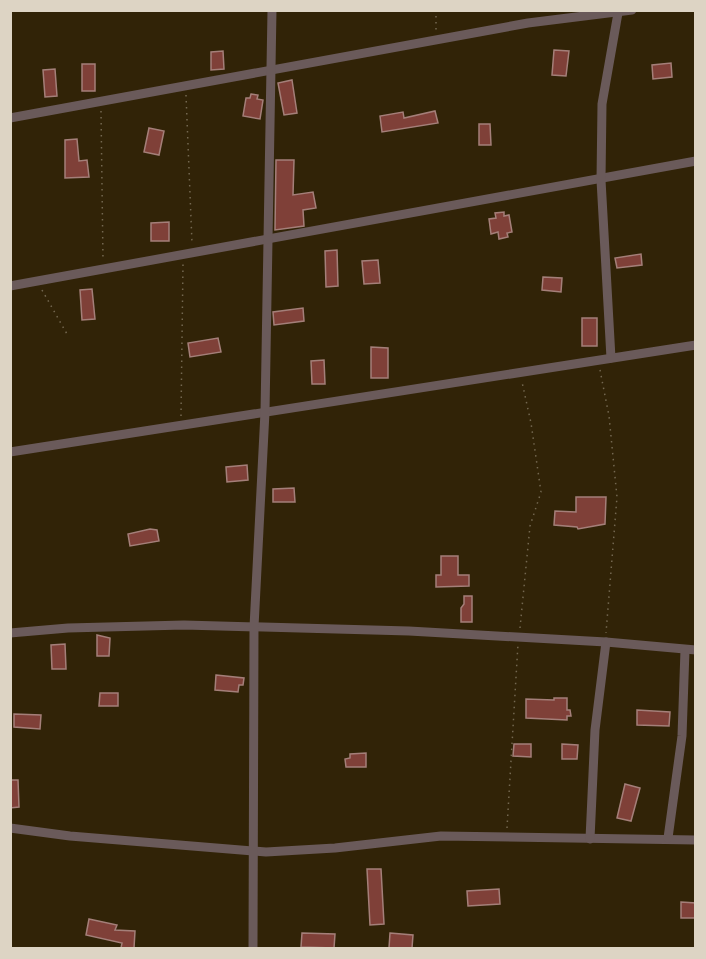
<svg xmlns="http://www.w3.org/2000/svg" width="706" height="959" viewBox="0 0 706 959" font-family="Karla,sans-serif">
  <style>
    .building { fill: #7f4038; stroke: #a47f79; stroke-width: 1.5 }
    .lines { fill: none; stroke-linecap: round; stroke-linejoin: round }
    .path { stroke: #746851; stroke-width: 1.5; stroke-dasharray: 1.5 4.5; stroke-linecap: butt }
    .minor { stroke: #6a5a5a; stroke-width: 9 }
  </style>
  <rect width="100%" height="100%" fill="#312307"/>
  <!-- building -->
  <g class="building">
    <polygon points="554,50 569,51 566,76 552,75"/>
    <polygon points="223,51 224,69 211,70 211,52"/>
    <polygon points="671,63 672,77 653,79 652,65"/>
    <rect x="82" y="64" width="13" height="27"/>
    <polygon points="55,69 57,96 45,97 43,70"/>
    <polygon points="292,80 297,113 284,115 278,83"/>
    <polygon points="251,94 258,95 257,99 263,100 260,119 243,116 246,98 250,98"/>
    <polygon points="435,111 438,123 382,132 380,116 403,112 404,118"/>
    <polygon points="479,124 490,124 491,145 479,145"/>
    <polygon points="149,128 164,131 159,155 144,152"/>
    <polygon points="77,139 79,161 87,160 89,177 65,178 65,140"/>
    <polygon points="276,160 294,160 293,195 313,192 316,208 303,210 304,226 275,230"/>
    <polygon points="504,212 504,216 509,215 512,232 507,233 508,237 499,239 498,232 491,234 489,219 496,218 495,213"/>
    <polygon points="169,222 169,241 151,241 151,223"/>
    <polygon points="337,250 338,286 326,287 325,251"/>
    <polygon points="641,254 642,265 617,268 615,258"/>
    <polygon points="378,260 380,283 364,284 362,261"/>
    <polygon points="543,277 562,278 561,292 542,290"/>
    <polygon points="92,289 95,319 82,320 80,290"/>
    <polygon points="303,308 304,321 274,325 273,312"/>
    <rect x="582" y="318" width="15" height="28"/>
    <polygon points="218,338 221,352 190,357 188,343"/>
    <polygon points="371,347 388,348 388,378 371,378"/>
    <polygon points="324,360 325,384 312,384 311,361"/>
    <polygon points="247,465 248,480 227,482 226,467"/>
    <polygon points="294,488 295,502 273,502 273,489"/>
    <polygon points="576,497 606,497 605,524 578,529 577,527 554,525 555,511 576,512"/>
    <polygon points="150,529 157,530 159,541 130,546 128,534"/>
    <polygon points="441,556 458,556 458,575 469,575 469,586 436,587 436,575 441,575"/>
    <polygon points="464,596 472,596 472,622 461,622 461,608 464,604"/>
    <polygon points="97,635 110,638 109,656 97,656"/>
    <polygon points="65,644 66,669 52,669 51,645"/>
    <polygon points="216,675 244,678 243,685 239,685 238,692 215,690"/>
    <polygon points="100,693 118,693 118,706 99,706"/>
    <polygon points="554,698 567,698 567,710 570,710 571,716 567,716 567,720 526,718 526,699 554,700"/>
    <polygon points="637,710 670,712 669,726 637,725"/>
    <polygon points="14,714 41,715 40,729 14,727"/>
    <polygon points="514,744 531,744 531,757 513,756"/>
    <polygon points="562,744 578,745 577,759 562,759"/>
    <polygon points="366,753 366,767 346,767 345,759 350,758 350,754"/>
    <polygon points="10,780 18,780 19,807 10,808"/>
    <polygon points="625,784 640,788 631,821 617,818"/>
    <polygon points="367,869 381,869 384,924 370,925"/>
    <polygon points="499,889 500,904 468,906 467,891"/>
    <polygon points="681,902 696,903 696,918 681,918"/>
    <polygon points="89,919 117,925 115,930 135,931 134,948 121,948 122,943 86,935"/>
    <polygon points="302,933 335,934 334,948 301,947"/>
    <polygon points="390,933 413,935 412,948 389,948"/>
  </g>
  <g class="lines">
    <!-- path -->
    <g class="path">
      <polyline points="436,10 436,31"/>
      <polyline points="186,95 192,243"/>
      <polyline points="101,111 103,260"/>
      <polyline points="42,290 67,334"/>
      <polyline points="600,370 609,416 617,497 606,633"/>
      <polyline points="181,416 183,264"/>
      <polyline points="520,628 530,526 541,492 531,423 522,382"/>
      <polyline points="507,828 518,644"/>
    </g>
    <!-- minor -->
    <g class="minor">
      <polyline points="10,118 528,23 632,10"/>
      <polyline points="10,286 696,161"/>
      <polyline points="611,358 601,180 602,104 618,13"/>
      <polyline points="10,452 696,345"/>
      <polyline points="10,633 68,628 184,625 409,631 606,642 696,650"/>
      <polyline points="10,828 70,836 266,852 335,848 441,836 696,840"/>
      <polyline points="668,838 682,736 685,650"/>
      <polyline points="590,839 595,730 606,642"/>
      <polyline points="253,948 254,627 265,412 272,10"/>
    </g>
  </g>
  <!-- border -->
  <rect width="706" height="959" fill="none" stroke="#ddd4c4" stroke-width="24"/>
</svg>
